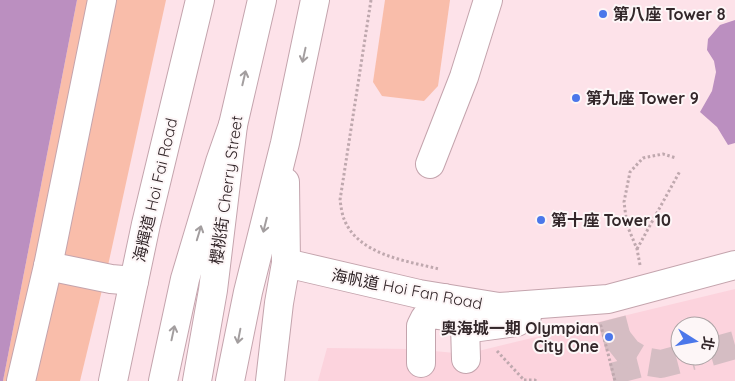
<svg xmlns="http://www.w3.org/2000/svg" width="735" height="381" viewBox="0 0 735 381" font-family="Quicksand,'Noto Sans TC',sans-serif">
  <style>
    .built { fill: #fcd3dd; fill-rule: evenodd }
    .green { fill: #f9bdaa }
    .water { fill: #bb8fc0 }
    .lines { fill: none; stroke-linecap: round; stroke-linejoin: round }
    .minor-tunnel { stroke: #d5bdc3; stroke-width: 28; stroke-dasharray: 28 14; stroke-linecap: butt }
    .minor-casing { stroke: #c4a4ad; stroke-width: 30 }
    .major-casing { stroke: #c4a4ad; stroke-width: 30 }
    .highway-casing { stroke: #c4a4ad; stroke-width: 30 }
    .path { stroke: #bfa8ae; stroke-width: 3; stroke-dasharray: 2.5 2.5; stroke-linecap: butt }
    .minor { stroke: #fff; stroke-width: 28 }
    .major { stroke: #fff; stroke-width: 28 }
    .highway { stroke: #fff; stroke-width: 28 }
    .oneway { stroke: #a39e9f }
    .poi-dot { fill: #4b77ea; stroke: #fdf6f7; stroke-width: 2 }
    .labels { text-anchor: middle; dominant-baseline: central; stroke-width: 4; stroke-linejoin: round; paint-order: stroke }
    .poi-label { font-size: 16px; font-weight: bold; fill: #33272a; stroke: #fdf6f7; text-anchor: start }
    .street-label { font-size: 16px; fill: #33272a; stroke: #fdf6f7 }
  </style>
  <rect width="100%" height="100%" fill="#fde2e9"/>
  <!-- built -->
  <path class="built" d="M735 289V381H318L327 348 412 349 466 354ZM680 326H710V356H680Z"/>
  <!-- green -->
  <g class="green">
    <polygon points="77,0 166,0 109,261 80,381 3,381"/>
    <polygon points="385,0 450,0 438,86 424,101 382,96 373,82"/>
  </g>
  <!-- water -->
  <g class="water">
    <polygon points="0,0 77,0 3,381 0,381"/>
    <polygon points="735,20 735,143 728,145 717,127 700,112 712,91 716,72 714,61 707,50 708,39 720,25"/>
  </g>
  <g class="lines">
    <!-- minor-tunnel -->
    <g class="minor-tunnel">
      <polyline points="612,319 628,381"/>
      <polyline points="617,338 628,352 643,361 661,364 692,356"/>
      <polyline points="710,352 735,345"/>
    </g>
    <!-- minor casing -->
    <g class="minor-casing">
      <g id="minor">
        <polyline points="430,164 464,77 488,0"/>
        <polyline points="286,263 419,294 499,307 608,299 735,265"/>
        <polyline points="48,266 111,279 134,281"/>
        <polyline points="444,298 447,311 453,320 472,328 517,322 527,316"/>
        <polyline points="465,325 466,359"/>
        <polyline points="421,363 421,326 425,318 432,314 451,317"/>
        <polyline points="21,381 48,266 102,0"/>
        <polyline points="113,381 146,224 200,0"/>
      </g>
    </g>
    <!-- major casing -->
    <g class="major-casing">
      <g id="major">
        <polyline points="285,182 286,263"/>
        <polyline points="197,381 213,290 233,125 262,0"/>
        <polyline points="230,381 248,292 285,143 315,0"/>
      </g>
    </g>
    <!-- highway casing -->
    <g class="highway-casing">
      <g id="highway">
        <polyline points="163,381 185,279 220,162 233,125"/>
        <polyline points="270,381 279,303 286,263"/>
      </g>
    </g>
    <!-- path -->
    <g class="path">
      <path d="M371 0 340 200C341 207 342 214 344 219 358 255 407 261 439 269"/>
      <polyline points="637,249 680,171"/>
      <polyline points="640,265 637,249 627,225 624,202 630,172 643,158 663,154 676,158"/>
      <polyline points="600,325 601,326 615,381"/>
      <polyline points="497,351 524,380"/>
      <polyline points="524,380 535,380 536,381"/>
    </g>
    <!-- minor -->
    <use href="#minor" class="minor"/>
    <!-- major -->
    <use href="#major" class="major"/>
    <!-- highway -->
    <use href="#highway" class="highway"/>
  </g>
  <!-- one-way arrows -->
  <defs><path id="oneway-shaft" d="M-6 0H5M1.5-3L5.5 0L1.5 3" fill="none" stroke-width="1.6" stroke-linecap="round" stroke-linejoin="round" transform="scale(1.25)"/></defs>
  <g class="oneway">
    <use href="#oneway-shaft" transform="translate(304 55) rotate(102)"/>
    <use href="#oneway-shaft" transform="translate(244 78) rotate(-77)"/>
    <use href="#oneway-shaft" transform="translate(265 225) rotate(104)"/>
    <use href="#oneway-shaft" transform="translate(199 233) rotate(-73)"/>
    <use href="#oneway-shaft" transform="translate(173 333) rotate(-78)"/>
    <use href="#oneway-shaft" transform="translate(239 336) rotate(101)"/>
  </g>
  <!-- markers -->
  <g class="poi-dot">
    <circle cx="603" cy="14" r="5"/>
    <circle cx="576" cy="98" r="5"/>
    <circle cx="541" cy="220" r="5"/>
    <circle cx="609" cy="337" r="5"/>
  </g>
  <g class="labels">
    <!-- poi labels -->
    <g class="poi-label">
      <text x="613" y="14">第八座 Tower 8</text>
      <text x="586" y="98">第九座 Tower 9</text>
      <text x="551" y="220">第十座 Tower 10</text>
      <text x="599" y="328" text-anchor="end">奧海城一期 Olympian<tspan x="599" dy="18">City One</tspan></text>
    </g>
    <!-- street labels -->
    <g class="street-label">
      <text transform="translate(155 190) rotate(-77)">海輝道 Hoi Fai Road</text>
      <text transform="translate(226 190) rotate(-82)">櫻桃街 Cherry Street</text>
      <text transform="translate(407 289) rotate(11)">海帆道 Hoi Fan Road</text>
    </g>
  </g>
  <!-- north arrow -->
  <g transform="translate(695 341) rotate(101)"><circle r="24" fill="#fdf6f7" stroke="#aca3a5"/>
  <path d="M0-4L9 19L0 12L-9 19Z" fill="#4b77ea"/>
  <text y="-8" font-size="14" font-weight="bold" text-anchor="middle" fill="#33272a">北</text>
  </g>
</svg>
